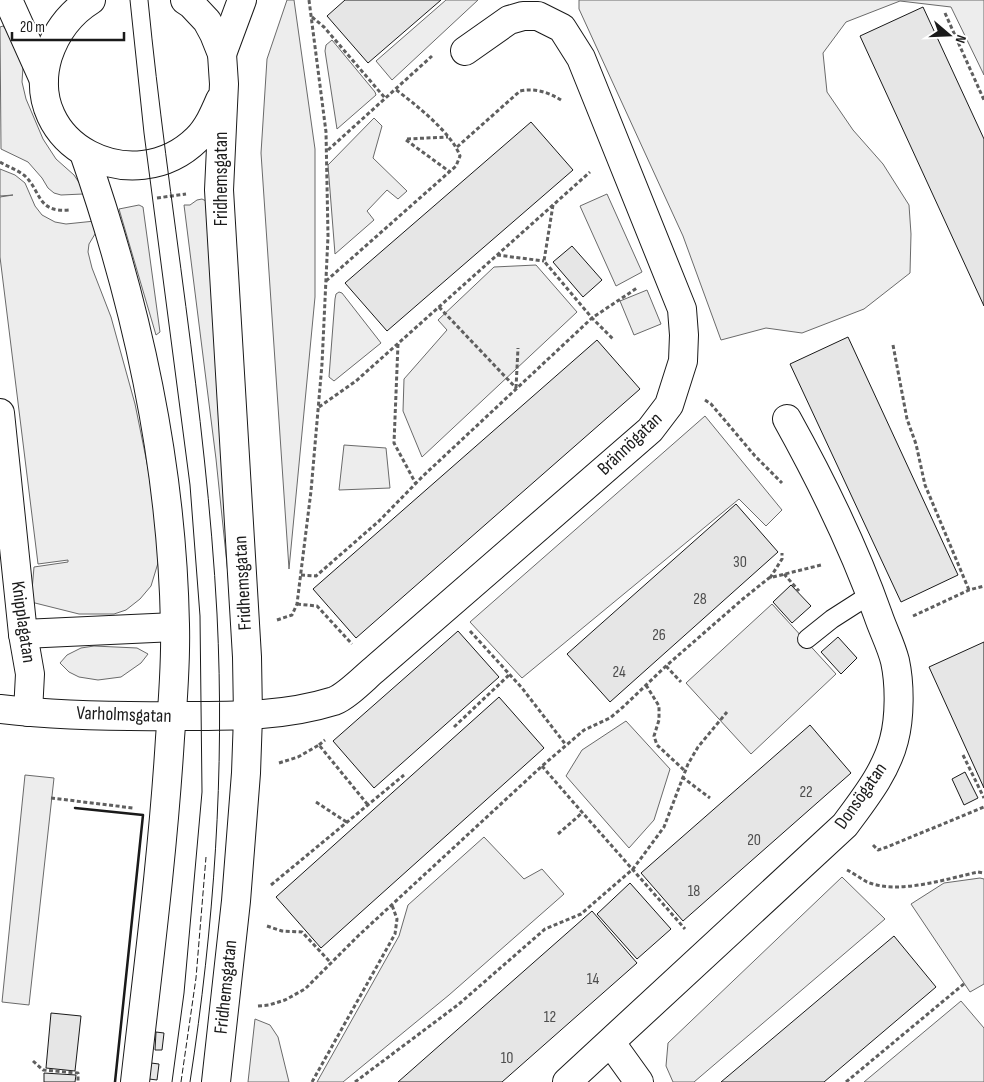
<svg xmlns="http://www.w3.org/2000/svg" width="984" height="1082" viewBox="0 0 984 1082" font-family="'Sofia Sans Condensed',sans-serif">
  <style>
    .built { fill: #ededed; stroke: #6a6a6a }
    .building { fill: #e6e6e6; stroke: #1a1a1a }
    .lines { fill: none; stroke-linecap: round; stroke-linejoin: round }
    .service-casing { stroke: #1a1a1a; stroke-width: 20 }
    .minor-casing { stroke: #1a1a1a; stroke-width: 30 }
    .tertiary-casing { stroke: #1a1a1a; stroke-width: 30 }
    .trunk-casing { stroke: #1a1a1a; stroke-width: 30 }
    .path { stroke: #5f5f5f; stroke-width: 3; stroke-dasharray: 4 2.5; stroke-linecap: butt }
    .service { stroke: #fff; stroke-width: 18 }
    .minor { stroke: #fff; stroke-width: 28 }
    .tertiary { stroke: #fff; stroke-width: 28 }
    .trunk { stroke: #fff; stroke-width: 28 }
    .tram { stroke: #1a1a1a; stroke-width: 1 }
    .fence { stroke: #1a1a1a; stroke-width: 1; stroke-dasharray: 6 2.5; stroke-linecap: butt }
    .wall { stroke: #1a1a1a; stroke-width: 2.5 }
    .labels { text-anchor: middle; dominant-baseline: central; stroke-width: 4; stroke-linejoin: round; paint-order: stroke }
    .number-label { font-size: 16px; fill: #4d4d4d }
    .street-label { font-size: 19px; fill: #1a1a1a; stroke: #fff }
  </style>
  <rect width="100%" height="100%" fill="#fff"/>
  <!-- built -->
  <g class="built">
    <polygon points="287,0 294,0 315,149 315,297 289,569 261,153 267,59"/>
    <polygon points="446,0 478,0 392,80 376,61"/>
    <polygon points="579,0 984,0 984,75 951,7 900,1 846,22 823,53 827,92 853,130 883,164 909,205 911,234 910,273 864,309 802,333 766,328 721,340 683,236 579,9"/>
    <polygon points="3,26 13,38 23,67 22,82 26,99 43,139 56,159 74,175 80,184 83,194 61,195 54,193 48,188 42,178 28,162 1,149 0,27"/>
    <polygon points="332,40 375,92 376,95 337,129 325,51 326,45"/>
    <polygon points="374,118 382,126 373,158 407,191 398,199 387,190 367,211 374,220 335,254 328,165"/>
    <polygon points="0,169 15,175 25,183 35,206 42,215 55,222 66,224 95,221 98,229 89,244 88,252 92,268 111,317 135,404 148,468 160,547 158,563 151,586 140,599 126,610 114,614 79,614 31,602 34,567 68,562 68,560 38,564 0,257 0,197 13,195 0,196"/>
    <polygon points="607,194 642,272 616,286 580,206"/>
    <polygon points="202,199 206,201 231,603 216,459 184,205 190,205 197,200"/>
    <polygon points="139,205 143,207 160,332 156,335 119,209"/>
    <polygon points="536,265 577,312 422,457 403,411 404,379 447,330 438,320 494,267"/>
    <polygon points="647,290 661,324 634,335 620,301"/>
    <polygon points="339,292 342,293 381,343 334,381 329,377 335,299 336,294"/>
    <polygon points="705,416 782,510 766,526 739,499 522,678 470,622"/>
    <polygon points="344,445 386,448 390,488 339,490"/>
    <polygon points="772,604 836,674 751,754 686,683"/>
    <polygon points="94,646 137,648 148,654 141,663 121,677 98,680 79,677 69,672 60,663 67,655 81,648"/>
    <polygon points="626,721 670,769 654,820 629,848 566,776 582,750"/>
    <polygon points="25,775 54,778 29,1005 2,1002"/>
    <polygon points="484,837 524,879 542,869 564,894 449,995 343,1082 317,1082 399,936 408,905"/>
    <polygon points="842,877 885,919 694,1082 673,1082 666,1066 668,1043"/>
    <polygon points="980,878 984,879 984,984 970,992 911,904 944,883"/>
    <polygon points="961,1001 984,1028 984,1082 864,1082"/>
    <polygon points="255,1019 270,1025 278,1037 289,1082 248,1082"/>
  </g>
  <!-- building -->
  <g class="building">
    <polygon points="345,0 441,0 368,63 327,16"/>
    <polygon points="923,7 984,139 984,306 860,36"/>
    <polygon points="531,122 573,170 387,331 345,283"/>
    <polygon points="572,246 602,280 583,297 553,262"/>
    <polygon points="848,337 958,575 901,602 790,364"/>
    <polygon points="597,340 640,389 356,638 313,589"/>
    <polygon points="736,504 778,552 610,702 567,654"/>
    <polygon points="791,585 811,606 792,623 773,602"/>
    <polygon points="458,631 499,677 374,788 333,741"/>
    <polygon points="838,637 857,658 841,674 821,652"/>
    <polygon points="984,642 984,788 929,667"/>
    <polygon points="499,697 544,748 321,948 276,897"/>
    <polygon points="810,725 851,773 683,921 641,873"/>
    <polygon points="965,772 978,798 964,805 952,779"/>
    <polygon points="630,883 671,929 637,959 597,914"/>
    <polygon points="592,911 637,963 502,1082 398,1082"/>
    <polygon points="894,936 936,987 824,1082 721,1082"/>
    <polygon points="51,1013 81,1016 75,1071 46,1068"/>
    <polygon points="156,1032 164,1033 162,1050 155,1050"/>
    <polygon points="151,1063 159,1064 157,1080 149,1079"/>
    <polygon points="44,1073 76,1075 75,1082 44,1082"/>
  </g>
  <g class="lines">
    <!-- service casing -->
    <g class="service-casing">
      <polyline id="service" points="807,639 832,619 871,594"/>
    </g>
    <!-- minor casing -->
    <g class="minor-casing">
      <g id="minor">
        <polyline points="0,413 23,634 30,674 28,712"/>
        <polyline points="23,634 175,627"/>
        <path d="M0 709C61 716 125 717 187 716 237 716 286 716 334 701 347 696 365 677 376 668L650 430 669 405 683 361 684 335 682 309 581 58 562 28 538 16H523L509 20 465 51"/>
        <polyline points="611,1043 639,1082"/>
        <path d="M567 1082 845 825C864 799 886 772 894 740 900 717 900 684 895 661 891 645 883 630 878 615 854 547 822 482 787 419"/>
      </g>
    </g>
    <!-- tertiary casing -->
    <g class="tertiary-casing">
      <g id="tertiary">
        <path d="M91 0C70 13 56 32 48 56 21 146 134 201 197 139 208 128 214 114 220 100"/>
        <polyline points="185,0 191,4 207,21 214,34 222,54 224,84 219,190 247,657 248,716 246,773 236,901 216,1082"/>
        <polyline points="222,54 242,0"/>
        <path d="M84 153C137 305 172 463 175 625 176 662 173 701 170 738 163 853 148 968 135 1082"/>
      </g>
    </g>
    <!-- trunk casing -->
    <g class="trunk-casing">
      <polyline id="trunk" points="8,0 44,80"/>
    </g>
    <!-- path -->
    <g class="path">
      <polyline points="945,13 984,100"/>
      <polyline points="312,17 324,27 385,98"/>
      <polyline points="407,139 448,137"/>
      <polyline points="406,140 450,172"/>
      <path d="M457 147 520 91C535 88 548 92 561 100"/>
      <polyline points="328,150 432,56"/>
      <path d="M0 162C8 167 18 170 25 176 41 191 37 213 69 210"/>
      <polyline points="157,198 186,194"/>
      <polyline points="553,205 544,261 592,318 613,339"/>
      <polyline points="497,255 544,261"/>
      <path d="M326 281 456 166 460 156C452 133 415 104 395 89"/>
      <polyline points="439,307 516,388"/>
      <polyline points="398,344 394,443 416,484"/>
      <polyline points="893,345 907,419 916,444 925,485 969,590"/>
      <polyline points="516,388 518,348"/>
      <polyline points="705,400 711,404 755,456 782,483"/>
      <polyline points="319,407 356,381 590,172"/>
      <polyline points="784,574 799,591"/>
      <polyline points="301,575 316,576 379,521 423,476 592,318 637,288"/>
      <polyline points="770,578 782,559 782,553"/>
      <polyline points="297,604 317,606 352,644"/>
      <polyline points="913,616 969,590 984,586"/>
      <polyline points="277,620 292,615 297,604 311,491 322,364 328,236 326,132 309,0"/>
      <polyline points="470,631 522,688 566,745"/>
      <polyline points="666,666 681,682"/>
      <polyline points="646,685 659,706 659,720 654,736 657,745 684,770"/>
      <polyline points="454,727 510,674"/>
      <polyline points="319,745 325,740"/>
      <polyline points="963,755 984,798"/>
      <polyline points="279,763 298,757 319,745 368,805"/>
      <path d="M542 766C589 821 638 875 685 929"/>
      <polyline points="682,777 710,798"/>
      <polyline points="51,798 133,808"/>
      <polyline points="316,802 348,823"/>
      <polyline points="558,834 582,813"/>
      <polyline points="873,845 878,850 887,847 984,807"/>
      <path d="M847 870C853 873 860 878 867 882 898 895 946 879 978 872L984 873"/>
      <polyline points="271,885 404,775"/>
      <polyline points="267,926 282,931 302,932 331,963"/>
      <polyline points="258,1006 269,1005 285,1000 305,989 358,936 542,766 584,730 610,718 623,707 666,666 744,598 769,578 821,565"/>
      <polyline points="33,1061 43,1070 78,1073 78,1082"/>
      <polyline points="312,1082 395,934 397,919 392,905"/>
      <polyline points="355,1082 459,1004 545,929 581,914 633,869 664,827 688,764 698,747 727,712"/>
      <polyline points="846,1082 965,983"/>
    </g>
    <!-- service -->
    <use href="#service" class="service"/>
    <!-- minor -->
    <use href="#minor" class="minor"/>
    <!-- tertiary -->
    <use href="#tertiary" class="tertiary"/>
    <!-- trunk -->
    <use href="#trunk" class="trunk"/>
    <!-- tram -->
    <g class="tram">
      <polyline points="130,0 144,133 190,485 200,616 202,792 184,993 172,1082"/>
      <path d="M148 0C168 205 206 408 217 614 225 773 214 925 190 1082"/>
    </g>
    <!-- fence -->
    <polyline class="fence" points="181,1082 196,978 206,857"/>
    <!-- wall -->
    <polyline class="wall" points="75,808 143,815 115,1082"/>
  </g>
  <g class="labels">
    <!-- number labels -->
    <g class="number-label">
      <text x="740" y="562">30</text>
      <text x="700" y="599">28</text>
      <text x="659" y="635">26</text>
      <text x="619" y="672">24</text>
      <text x="806" y="792">22</text>
      <text x="754" y="840">20</text>
      <text x="694" y="891">18</text>
      <text x="593" y="979">14</text>
      <text x="550" y="1017">12</text>
      <text x="507" y="1058">10</text>
    </g>
    <!-- street labels -->
    <g class="street-label">
      <text transform="translate(221 179) rotate(-90)">Fridhemsgatan</text>
      <text transform="translate(630 444) rotate(-44)">Brännögatan</text>
      <text transform="translate(243 583) rotate(-93)">Fridhemsgatan</text>
      <text transform="translate(23 622) rotate(82)">Knipplagatan</text>
      <text transform="translate(124 715) rotate(2)">Varholmsgatan</text>
      <text transform="translate(861 796) rotate(-55)">Donsögatan</text>
      <text transform="translate(226 987) rotate(-84)">Fridhemsgatan</text>
    </g>
  </g>
  <!-- north arrow -->
  <g transform="translate(949 35) rotate(109)" stroke="#ffffff" stroke-width="4" paint-order="stroke">
  <path d="M0-4L9 19L0 12L-9 19Z" fill="#1a1a1a"/>
  <text y="-8" font-size="14" font-weight="bold" text-anchor="middle" fill="#1a1a1a">N</text>
  </g>
  <!-- scale -->
  <path d="M12 32v8h112v-8" fill="none" stroke="#1a1a1a" stroke-width="2.5"/>
  <text x="20" y="32" font-size="15" fill="#1a1a1a" stroke="#ffffff" stroke-width="4" paint-order="stroke">20 m</text>
</svg>
